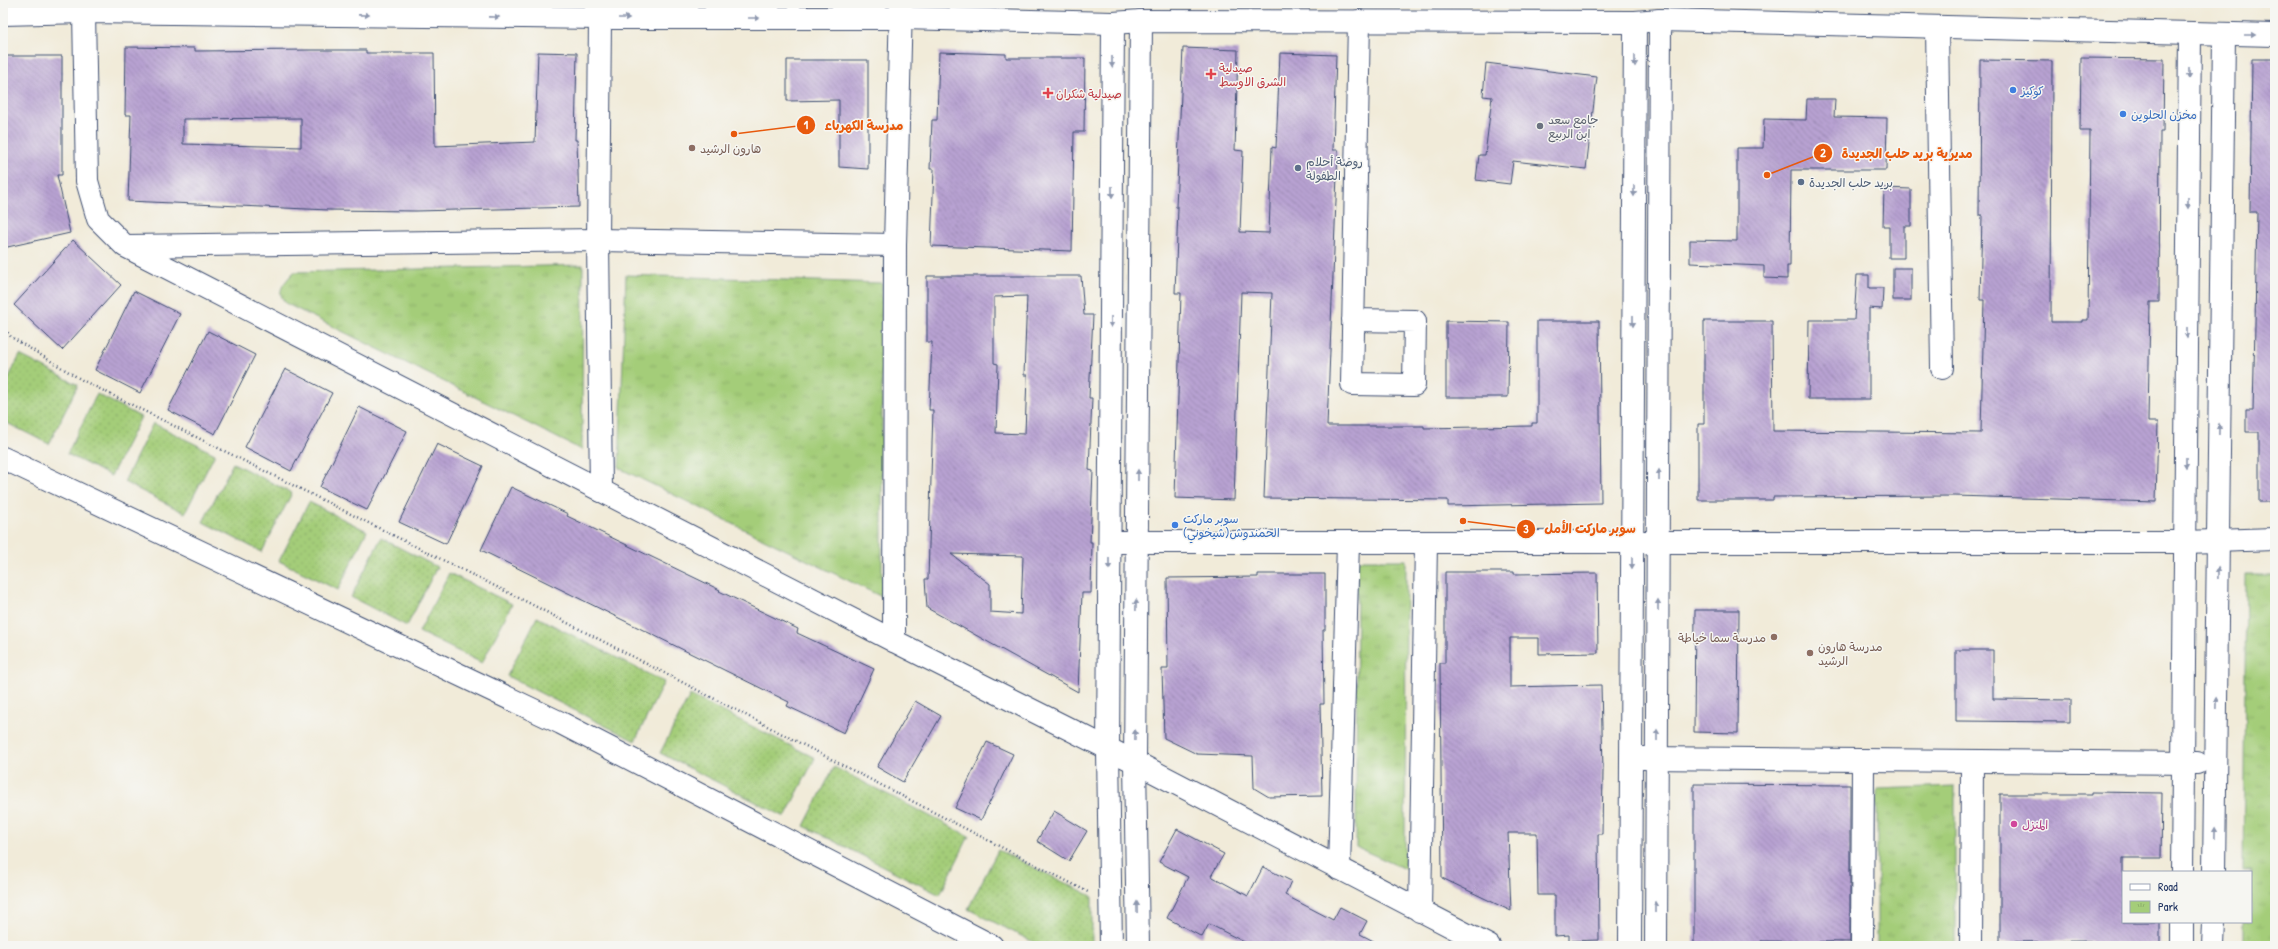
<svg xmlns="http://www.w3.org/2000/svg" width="2278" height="949" viewBox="0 0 2278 949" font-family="'Patrick Hand','Playpen Sans Arabic',sans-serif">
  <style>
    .grass { fill: url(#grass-dots); stroke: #607e6c }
    .park { fill: url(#park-tufts); stroke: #607e6c }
    .building { fill: url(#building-back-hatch); fill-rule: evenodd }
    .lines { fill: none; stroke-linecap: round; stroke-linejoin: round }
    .minor-casing { stroke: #3b4b70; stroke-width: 24 }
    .path { stroke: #3b4b70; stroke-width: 2.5; stroke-dasharray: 1 3; stroke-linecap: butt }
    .minor { stroke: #fff; stroke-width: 22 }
    .oneway { fill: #8d97ae }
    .health-dot { fill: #e0444e; stroke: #f6f6f2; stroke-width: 1.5 }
    .shop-dot { fill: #3f7fe0; stroke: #f6f6f2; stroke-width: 1.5 }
    .worship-dot { fill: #6b7280; stroke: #f6f6f2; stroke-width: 1.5 }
    .education-dot { fill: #8d6e63; stroke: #f6f6f2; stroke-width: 1.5 }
    .service-dot { fill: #5c6f8a; stroke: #f6f6f2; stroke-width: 1.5 }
    .hotel-dot { fill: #d1479c; stroke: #f6f6f2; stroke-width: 1.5 }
    .labels { text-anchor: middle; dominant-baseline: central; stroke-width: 3; stroke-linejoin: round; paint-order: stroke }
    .health-label { font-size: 12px; fill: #be3a42; stroke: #f6f6f2; text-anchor: start }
    .shop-label { font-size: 12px; fill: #366cbe; stroke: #f6f6f2; text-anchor: start }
    .worship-label { font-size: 12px; fill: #5b616d; stroke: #f6f6f2; text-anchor: start }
    .education-label { font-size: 12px; fill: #785e54; stroke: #f6f6f2; text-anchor: start }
    .service-label { font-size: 12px; fill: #4e5e75; stroke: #f6f6f2; text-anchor: start }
    .hotel-label { font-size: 12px; fill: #b23c85; stroke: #f6f6f2; text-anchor: start }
    .leader { fill: none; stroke: #e8590c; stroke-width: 1.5 }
    .callout-dot { fill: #e8590c; stroke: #f6f6f2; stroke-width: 1.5 }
    .mark-label { font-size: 12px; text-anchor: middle; font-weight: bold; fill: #fff }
    .callout-label { font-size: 13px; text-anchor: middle; font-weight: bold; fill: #e8590c; stroke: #f6f6f2; stroke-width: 3; stroke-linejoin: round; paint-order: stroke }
  </style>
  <defs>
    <pattern id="grass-dots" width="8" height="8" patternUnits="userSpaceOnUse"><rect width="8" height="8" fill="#a4cd79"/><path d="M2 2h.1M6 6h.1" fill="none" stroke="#8db06b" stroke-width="1.8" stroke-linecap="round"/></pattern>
    <pattern id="park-tufts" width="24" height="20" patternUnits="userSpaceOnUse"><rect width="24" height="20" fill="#a4cd79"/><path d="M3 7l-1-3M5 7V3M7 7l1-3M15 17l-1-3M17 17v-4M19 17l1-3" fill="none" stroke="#8db06b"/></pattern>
    <pattern id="building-back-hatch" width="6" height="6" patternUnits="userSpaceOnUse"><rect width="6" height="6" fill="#b8a2d2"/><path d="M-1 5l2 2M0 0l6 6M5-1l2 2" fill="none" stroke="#9584ae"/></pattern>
  </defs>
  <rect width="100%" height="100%" fill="#f6f6f2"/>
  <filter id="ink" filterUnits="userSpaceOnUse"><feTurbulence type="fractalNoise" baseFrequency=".025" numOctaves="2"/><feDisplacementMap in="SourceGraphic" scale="8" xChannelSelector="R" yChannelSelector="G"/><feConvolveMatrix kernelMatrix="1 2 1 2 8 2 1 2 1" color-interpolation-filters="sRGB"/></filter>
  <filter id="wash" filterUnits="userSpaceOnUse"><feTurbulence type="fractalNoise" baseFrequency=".012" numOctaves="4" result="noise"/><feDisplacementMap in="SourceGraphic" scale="16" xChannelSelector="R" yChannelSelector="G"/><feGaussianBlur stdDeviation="0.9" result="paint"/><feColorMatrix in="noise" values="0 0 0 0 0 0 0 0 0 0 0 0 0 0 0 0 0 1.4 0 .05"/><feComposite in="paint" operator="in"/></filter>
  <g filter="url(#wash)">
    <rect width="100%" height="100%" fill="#f1ebd9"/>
    <!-- grass -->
    <g class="grass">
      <polygon points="20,355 78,385 49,444 3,421 3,389"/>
      <polygon points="97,394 141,417 111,476 67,454"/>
      <polygon points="153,423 215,454 185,513 124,482"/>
      <polygon points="233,463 292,493 262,552 203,522"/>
      <polygon points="309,502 367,531 338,590 279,561"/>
      <polygon points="381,538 437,567 407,626 351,597"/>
      <polygon points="449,573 512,604 482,663 419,632"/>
      <polygon points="537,617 664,682 635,741 507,676"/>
      <polygon points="690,695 815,758 785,817 660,753"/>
      <polygon points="834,767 969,836 940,895 804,826"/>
      <polygon points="998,850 1092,896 1092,946 1041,946 968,909"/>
    </g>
    <!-- park -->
    <g class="park">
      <path d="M583 265 582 450 287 304C274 292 284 283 294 272Z"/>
      <polygon points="626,275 882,283 882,597 619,468"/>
      <polygon points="1357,560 1406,560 1405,869 1356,847"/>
      <polygon points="2246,575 2275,575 2275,946 2243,946 2243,922 2251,922 2251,872 2243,872"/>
      <polygon points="1955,786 1955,946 1877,946 1877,789"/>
    </g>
    <g id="blocks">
      <!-- building -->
      <g class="building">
        <path d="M126 47 195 48V51L309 50H366V53H434L435 146 535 142 538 52 577 53 575 140H577L579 207 416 211 329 210 128 201 131 115H125ZM301 118V147L183 144V119Z"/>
        <polygon points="1183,48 1238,50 1235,150 1243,151 1240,232 1269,233 1272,147 1276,148 1280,53 1336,55 1333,150 1338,150 1327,426 1424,426 1424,428 1532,426 1532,423 1537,423 1537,321 1599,321 1601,503 1448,506 1448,500 1264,498 1272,293 1241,292 1234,500 1175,498 1181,293 1175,293 1178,207 1176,207"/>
        <polygon points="939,52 1006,54 1006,58 1085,58 1084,132 1074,132 1072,251 931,246 934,169 930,169 932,120 937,120"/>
        <polygon points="3,56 62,56 62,175 57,175 70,233 3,248"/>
        <polygon points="2081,58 2164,59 2163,132 2160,132 2159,302 2150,302 2148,422 2158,422 2156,502 1955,496 1773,497 1773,500 1698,500 1698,424 1704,424 1704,321 1772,321 1773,431 1981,433 1984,300 1980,300 1982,215 1979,215 1980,60 2052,61 2051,322 2082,322 2082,320 2088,320 2090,131 2080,131"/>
        <polygon points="2252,59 2275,59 2275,502 2259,502 2259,432 2246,432 2246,410 2253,410 2255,326 2257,212 2250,212"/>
        <polygon points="787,60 868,60 868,169 839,167 839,100 787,101"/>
        <polygon points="1486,63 1597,77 1586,169 1513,161 1510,184 1476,180 1479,155 1485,155 1492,97 1483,96"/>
        <polygon points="1807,99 1835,99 1834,117 1887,118 1886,170 1791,170 1790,266 1787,266 1787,279 1764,278 1764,266 1690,263 1690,240 1737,241 1737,148 1763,148 1764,119 1806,120"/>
        <polygon points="1884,188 1911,189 1911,226 1904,226 1904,258 1889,258 1889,226 1883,226"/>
        <polygon points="73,240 121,285 62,350 14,305"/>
        <rect x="1893" y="268" width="18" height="32"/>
        <polygon points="1857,275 1869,275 1869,288 1883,288 1882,309 1869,308 1869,399 1808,399 1809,320 1854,320"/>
        <path d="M927 276H1081L1084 315H1093L1089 398H1092L1089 470 1093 471 1090 542H1092L1091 593H1082L1078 692 927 608 925 579H928L933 410H929L932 342H927ZM1027 296 1024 375H1027L1025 434 996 433 998 364 994 363V297ZM951 554 1023 556 1021 614 990 612V584Z"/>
        <polygon points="134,291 180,314 140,393 95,370"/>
        <polygon points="1446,321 1509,322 1508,397 1446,397"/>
        <polygon points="208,331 255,355 215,434 168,410"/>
        <polygon points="285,369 332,393 291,471 245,447"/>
        <polygon points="359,407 407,431 367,510 320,487"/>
        <polygon points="437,444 483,466 446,544 399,522"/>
        <polygon points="511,487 568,514 567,516 720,590 719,591 798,629 797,633 874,669 844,733 787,706 789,702 481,550"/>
        <polygon points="1445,572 1514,572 1514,574 1597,573 1598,653 1539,654 1539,638 1510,638 1510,687 1601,685 1603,771 1602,834 1598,834 1599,940 1569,941 1569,935 1555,936 1555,895 1538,895 1537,833 1508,833 1511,911 1442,878 1440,663 1445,663"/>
        <polygon points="1258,574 1325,574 1325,630 1323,630 1324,704 1320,704 1322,796 1269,797 1254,788 1253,756 1197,754 1164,738 1162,669 1168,669 1167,578 1258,577"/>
        <polygon points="1695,610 1739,610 1738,733 1694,732"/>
        <polygon points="1956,650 1993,650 1993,699 2070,700 2070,722 1956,721"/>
        <polygon points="915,701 941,716 903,782 877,767"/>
        <polygon points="987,742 1013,754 981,820 955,808"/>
        <polygon points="1694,784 1850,785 1850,942 1761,941 1761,946 1694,946"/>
        <polygon points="2092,792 2162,793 2161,858 2123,858 2123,922 2160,922 2160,945 2091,944 2091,941 2000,942 2000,794 2092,794"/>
        <polygon points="1054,811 1087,831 1069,861 1037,841"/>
        <polygon points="1177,829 1224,854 1211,876 1248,896 1263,867 1291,881 1285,895 1333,920 1340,907 1367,921 1360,934 1383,946 1252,946 1209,924 1202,937 1167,918 1188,877 1159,862"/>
      </g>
    </g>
  </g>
  <g filter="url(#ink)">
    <use href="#blocks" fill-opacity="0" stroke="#3b4b70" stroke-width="1"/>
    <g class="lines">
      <!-- minor casing -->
      <g class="minor-casing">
        <g id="minor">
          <polyline points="75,3 84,12 87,181 98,219 125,246 894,641 1135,762 1489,946"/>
          <polyline points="3,14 84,12 600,18 901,18 1113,23 1141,21 1635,22 1660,20 2275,35"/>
          <polyline points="600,18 598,240 601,491"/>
          <polyline points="1937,27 1942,368"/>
          <polyline points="126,246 598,240 895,245"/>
          <polyline points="1353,320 1415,321 1414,385 1352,384 1359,21"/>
          <polyline points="3,458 561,723 992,946"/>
          <polyline points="1110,542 2185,542 2275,539"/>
          <polyline points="894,641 895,245 901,4"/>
          <polyline points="1642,758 2197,763"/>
          <polyline points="1339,869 1348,542"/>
          <polyline points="2182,872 2190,34"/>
          <polyline points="2214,872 2224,34"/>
          <polyline points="1420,911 1426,542"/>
          <polyline points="1111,946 1108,751 1113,23"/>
          <polyline points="1138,946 1135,762 1141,21"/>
          <polyline points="1630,946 1635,22"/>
          <polyline points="1656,946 1660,20"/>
          <polyline points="1862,946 1863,760"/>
          <polyline points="1971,946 1972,761"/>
          <polyline points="2182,946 2182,922"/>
          <polyline points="2213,946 2214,922"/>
        </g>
      </g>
      <!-- path -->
      <polyline class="path" points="3,326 11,337 82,380 527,602 1090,893"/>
      <!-- minor -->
      <use href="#minor" class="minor"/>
    </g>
    <!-- one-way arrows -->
    <defs><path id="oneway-solid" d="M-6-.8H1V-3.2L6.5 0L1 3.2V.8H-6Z"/></defs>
    <g class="oneway">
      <use href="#oneway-solid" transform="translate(364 15) rotate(1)"/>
      <use href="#oneway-solid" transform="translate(494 17) rotate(1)"/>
      <use href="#oneway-solid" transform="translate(624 18)"/>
      <use href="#oneway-solid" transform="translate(754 18)"/>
      <use href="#oneway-solid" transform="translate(2250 35)"/>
      <use href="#oneway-solid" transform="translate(1635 61) rotate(90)"/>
      <use href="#oneway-solid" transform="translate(1112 62) rotate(90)"/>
      <use href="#oneway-solid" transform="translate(2189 73) rotate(90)"/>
      <use href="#oneway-solid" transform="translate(1634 191) rotate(90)"/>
      <use href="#oneway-solid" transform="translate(1112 192) rotate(90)"/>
      <use href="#oneway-solid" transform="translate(2188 203) rotate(90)"/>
      <use href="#oneway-solid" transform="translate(1633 321) rotate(90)"/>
      <use href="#oneway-solid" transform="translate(1111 322) rotate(90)"/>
      <use href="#oneway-solid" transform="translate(2187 333) rotate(90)"/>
      <use href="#oneway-solid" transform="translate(2219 429) rotate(-89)"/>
      <use href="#oneway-solid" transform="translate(2186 463) rotate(90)"/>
      <use href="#oneway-solid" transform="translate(1138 475) rotate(-90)"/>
      <use href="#oneway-solid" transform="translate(1659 475) rotate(-90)"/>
      <use href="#oneway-solid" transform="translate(1632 563) rotate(90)"/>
      <use href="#oneway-solid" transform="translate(1109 564) rotate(90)"/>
      <use href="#oneway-solid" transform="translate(2218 573) rotate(-89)"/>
      <use href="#oneway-solid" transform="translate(1136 605) rotate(-89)"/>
      <use href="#oneway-solid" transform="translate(1658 605) rotate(-90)"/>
      <use href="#oneway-solid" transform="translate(2216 703) rotate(-89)"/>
      <use href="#oneway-solid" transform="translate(1135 735) rotate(-89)"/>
      <use href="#oneway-solid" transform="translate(1657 735) rotate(-90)"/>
      <use href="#oneway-solid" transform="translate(2215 833) rotate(-89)"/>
      <use href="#oneway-solid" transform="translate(1137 907) rotate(-91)"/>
      <use href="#oneway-solid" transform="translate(1656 907) rotate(-90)"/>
    </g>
  </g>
  <!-- markers -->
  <g class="health-dot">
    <path d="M1209 68h4v4h4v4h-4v4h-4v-4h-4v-4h4z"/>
    <path d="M1046 87h4v4h4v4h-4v4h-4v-4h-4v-4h4z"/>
  </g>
  <g class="shop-dot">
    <circle cx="2013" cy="90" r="4"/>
    <circle cx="2123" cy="114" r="4"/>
    <circle cx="1175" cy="525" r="4"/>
  </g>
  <circle class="worship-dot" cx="1540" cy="126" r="4"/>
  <g class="education-dot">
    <circle cx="692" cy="148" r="4"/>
    <circle cx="1774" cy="637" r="4"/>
    <circle cx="1810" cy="653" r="4"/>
  </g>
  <g class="service-dot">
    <circle cx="1298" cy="168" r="4"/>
    <circle cx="1801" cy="182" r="4"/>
  </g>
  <circle class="hotel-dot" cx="2014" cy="824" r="4"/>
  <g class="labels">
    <!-- health labels -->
    <g class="health-label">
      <text x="1219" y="67">صيدلية<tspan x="1219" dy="14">الشرق الاوسط</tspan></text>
      <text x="1056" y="93">صيدلية شكران</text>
    </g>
    <!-- shop labels -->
    <g class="shop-label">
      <text x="2021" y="90">كوكيز</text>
      <text x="2131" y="114">مخزن الحلوين</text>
      <text x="1183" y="518">سوبر ماركت<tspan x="1183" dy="14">الحمندوش(شيخوني)</tspan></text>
    </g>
    <!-- worship labels -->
    <g class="worship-label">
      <text x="1548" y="119">جامع سعد<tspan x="1548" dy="14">ابن الربيع</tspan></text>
    </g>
    <!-- education labels -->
    <g class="education-label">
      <text x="700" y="148">هارون الرشيد</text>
      <text x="1766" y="637" text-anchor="end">مدرسة سما خياطة</text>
      <text x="1818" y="646">مدرسة هارون<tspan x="1818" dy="14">الرشيد</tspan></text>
    </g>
    <!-- service labels -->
    <g class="service-label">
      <text x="1306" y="161">روضة أحلام<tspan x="1306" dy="14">الطفولة</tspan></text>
      <text x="1809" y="182">بريد حلب الجديدة</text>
    </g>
    <!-- hotel labels -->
    <g class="hotel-label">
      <text x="2022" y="824">المنزل</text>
    </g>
  </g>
  <!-- callouts -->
  <path class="leader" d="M734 134L806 125M1767 175L1823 153M1463 521L1526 529"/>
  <g class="callout-dot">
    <circle cx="734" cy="134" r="4"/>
    <circle cx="1767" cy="175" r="4"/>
    <circle cx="1463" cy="521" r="4"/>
    <circle cx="806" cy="125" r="10"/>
    <circle cx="1823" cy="153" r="10"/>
    <circle cx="1526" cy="529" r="10"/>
  </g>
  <g class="mark-label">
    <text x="806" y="129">1</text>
    <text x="1823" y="157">2</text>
    <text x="1526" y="533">3</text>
  </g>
  <g class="callout-label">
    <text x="864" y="130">مدرسة الكهرباء</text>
    <text x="1907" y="158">مديرية بريد حلب الجديدة</text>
    <text x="1590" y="533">سوبر ماركت الأمل</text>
  </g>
  <!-- margin -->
  <rect width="2278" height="949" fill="none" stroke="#f6f6f2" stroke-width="16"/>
  <!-- legend -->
  <rect x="2122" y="871" width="130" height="52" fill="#f6f6f2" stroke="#9ea6b7"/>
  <rect x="2130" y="884" width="20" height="6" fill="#ffffff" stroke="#9ea6b7"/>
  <text x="2158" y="891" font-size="12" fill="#1b2f5e">Road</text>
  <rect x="2130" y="901" width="20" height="12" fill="url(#park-tufts)" stroke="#9ea6b7"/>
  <text x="2158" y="911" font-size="12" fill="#1b2f5e">Park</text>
</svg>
